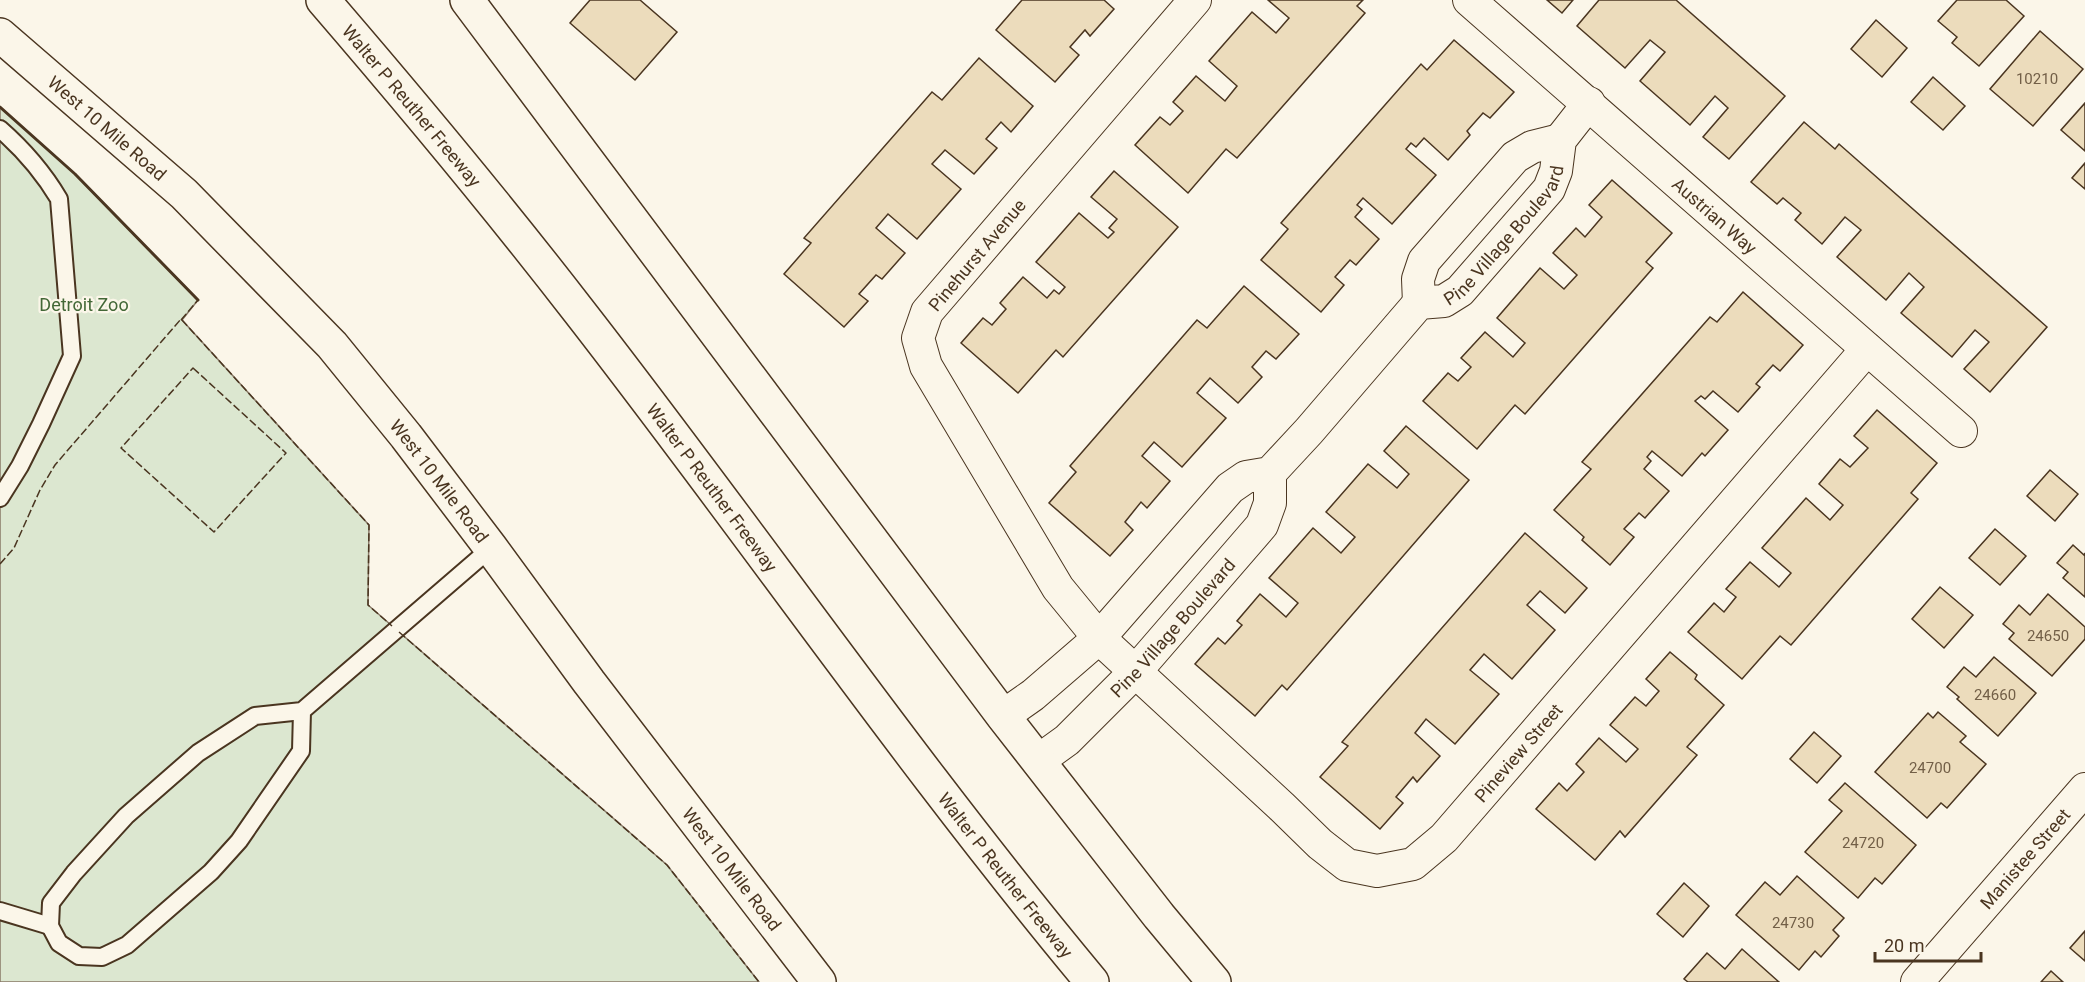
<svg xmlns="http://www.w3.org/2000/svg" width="2085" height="982" viewBox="0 0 2085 982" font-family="Roboto,sans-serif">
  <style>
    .green { fill: #dce7d0; stroke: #887966; stroke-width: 1.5 }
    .building { fill: #ecdcbc; stroke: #4a3520; stroke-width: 1.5 }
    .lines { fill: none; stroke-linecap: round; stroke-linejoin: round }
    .service-casing { stroke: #4a3520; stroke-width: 20 }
    .minor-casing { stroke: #4a3520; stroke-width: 34 }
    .secondary-casing { stroke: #4a3520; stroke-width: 36 }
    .motorway-casing { stroke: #4a3520; stroke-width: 36 }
    .service { stroke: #fbf6e9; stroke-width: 16 }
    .minor { stroke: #fbf6e9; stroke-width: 32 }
    .secondary { stroke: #fbf6e9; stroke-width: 33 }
    .motorway { stroke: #fbf6e9; stroke-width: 33 }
    .fence { stroke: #4a3520; stroke-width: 1.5; stroke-dasharray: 8 3; stroke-linecap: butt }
    .wall { stroke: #4a3520; stroke-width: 3 }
    .labels { text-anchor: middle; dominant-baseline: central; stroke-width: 4.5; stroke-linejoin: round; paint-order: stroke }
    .number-label { font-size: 15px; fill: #725f47 }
    .street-label { font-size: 18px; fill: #4a3520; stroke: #fbf6e9 }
    .park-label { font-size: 18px; fill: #436837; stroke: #fbf6e9 }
  </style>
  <rect width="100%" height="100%" fill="#fbf6e9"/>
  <!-- green -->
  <polygon class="green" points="0,107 75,174 198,300 182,320 369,525 368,605 667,865 759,982 0,982"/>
  <!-- building -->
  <g class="building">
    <polygon points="590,0 640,0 677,32 635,80 570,23"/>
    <polygon points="1022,0 1104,0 1114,9 1090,36 1085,30 1070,47 1079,55 1055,82 996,30"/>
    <polygon points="1268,0 1363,0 1357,6 1365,13 1237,158 1226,149 1188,193 1135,145 1160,117 1170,125 1183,111 1173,102 1196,76 1225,101 1237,86 1209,61 1252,12 1276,33 1289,18"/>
    <polygon points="1547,0 1573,0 1562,13"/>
    <polygon points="1599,0 1676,0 1785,96 1729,159 1703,137 1728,108 1715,96 1690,125 1640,81 1665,52 1650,40 1625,68 1577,26"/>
    <polygon points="1957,0 2006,0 2024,16 1979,66 1952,43 1957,37 1938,21"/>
    <polygon points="1876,20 1907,48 1882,77 1851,49"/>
    <polygon points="2040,31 2083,69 2033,126 1990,89"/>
    <polygon points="1454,40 1514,92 1490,118 1483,113 1467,131 1470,135 1448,160 1424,138 1416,147 1411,143 1406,149 1436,175 1392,224 1363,198 1357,205 1362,209 1355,217 1379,239 1356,265 1350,260 1335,277 1344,285 1321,312 1261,260 1288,229 1281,223 1421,64 1427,70"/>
    <polygon points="979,58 1033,106 1011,132 1001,122 986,139 997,148 974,174 945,150 932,164 961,189 917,239 888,214 876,228 905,253 882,279 876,275 859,294 868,301 844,327 784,274 811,243 804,238 932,92 942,100"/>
    <polygon points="1933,77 1965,106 1943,130 1911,102"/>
    <polygon points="2085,103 2085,151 2061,130"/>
    <polygon points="1804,122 1835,149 1839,144 2047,327 1990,392 1964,369 1989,342 1975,330 1952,357 1901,313 1924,287 1909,273 1886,300 1837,257 1861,230 1845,217 1822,244 1795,220 1801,213 1783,198 1777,204 1751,182"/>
    <polygon points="2085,163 2085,189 2072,178"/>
    <polygon points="1114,171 1178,227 1063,357 1056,350 1018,393 961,343 983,318 992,325 1006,309 1000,303 1023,277 1047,298 1054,290 1059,294 1065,287 1036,262 1079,213 1108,238 1114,232 1109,228 1117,219 1091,197"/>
    <polygon points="1612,180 1672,233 1646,262 1653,268 1525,414 1515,405 1477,449 1423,401 1448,373 1458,381 1471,367 1461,358 1485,332 1513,357 1525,343 1497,318 1540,268 1564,289 1577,275 1553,253 1576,228 1585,237 1602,217 1589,205"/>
    <polygon points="1244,286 1299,334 1276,359 1266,351 1252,367 1262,377 1238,403 1210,378 1197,393 1226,418 1182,467 1154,442 1142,456 1170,481 1147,508 1141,502 1125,522 1133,530 1110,556 1049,503 1076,472 1070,466 1197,320 1207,328"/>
    <polygon points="1743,292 1803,345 1780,371 1773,365 1756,384 1760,387 1738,412 1713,391 1705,399 1701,396 1695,401 1728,430 1705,456 1702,453 1682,476 1652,451 1647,457 1651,461 1644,469 1669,491 1645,518 1639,513 1624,529 1634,537 1610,565 1582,540 1584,537 1554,510 1591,469 1582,462 1710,317 1717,322"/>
    <polygon points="1877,410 1937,463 1911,493 1918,499 1791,645 1780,636 1742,679 1688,632 1714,603 1724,612 1736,597 1726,589 1750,562 1779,587 1791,573 1762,548 1806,498 1830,520 1843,505 1819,484 1840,459 1850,467 1868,448 1854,436"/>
    <polygon points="1406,426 1469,480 1287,690 1282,685 1255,716 1195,664 1218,638 1225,644 1242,625 1237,621 1260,594 1286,617 1298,603 1269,578 1313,528 1341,553 1355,537 1326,512 1368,464 1397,488 1409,474 1384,451"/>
    <polygon points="2050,470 2078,494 2055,521 2027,496"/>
    <polygon points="1995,529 2026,556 2000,585 1969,558"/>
    <polygon points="1525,533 1587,588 1565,613 1540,591 1527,605 1555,630 1512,679 1484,654 1470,670 1499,694 1455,744 1426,719 1415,733 1440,756 1417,782 1413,777 1396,797 1403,803 1380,829 1320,777 1348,746 1342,742"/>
    <polygon points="2073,545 2084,555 2085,553 2085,597 2063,578 2068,572 2057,563"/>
    <polygon points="1940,587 1973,615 1944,648 1912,619"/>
    <polygon points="2048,594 2085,627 2085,639 2052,676 2009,639 2014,633 2003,624 2019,605 2030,615"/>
    <polygon points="1670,652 1697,675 1695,679 1724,705 1687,747 1697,755 1625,837 1620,831 1595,860 1536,809 1559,783 1567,791 1584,772 1576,764 1599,738 1626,762 1638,749 1610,725 1635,697 1646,706 1659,691 1646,679"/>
    <polygon points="1994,657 2036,693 1998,736 1957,699 1959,697 1947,687 1964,667 1976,677"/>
    <polygon points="1938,712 1966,736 1960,742 1986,764 1947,808 1941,803 1927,818 1875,772 1928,713 1933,718"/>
    <polygon points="1814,732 1841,756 1817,783 1790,759"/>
    <polygon points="1845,783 1916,845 1882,884 1875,878 1858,898 1805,852 1842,811 1829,800"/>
    <polygon points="1797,876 1844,918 1833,930 1839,936 1821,957 1815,951 1799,970 1736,915 1765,882 1780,895"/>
    <polygon points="1684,883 1709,906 1683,937 1657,914"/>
    <polygon points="2085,931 2085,961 2070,948"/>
    <polygon points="1742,949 1779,982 1688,982 1684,979 1707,953 1725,969"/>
    <polygon points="2051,971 2063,982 2041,982"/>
  </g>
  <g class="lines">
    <!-- service casing -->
    <g class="service-casing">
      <g id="service">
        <path d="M0 129C24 150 43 172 59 199L72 356 41 424 20 466 0 498"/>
        <polyline points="302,711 301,751 239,841 211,872 127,945 102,957 79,956 59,943 50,926 51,903 74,873 126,816 198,753 255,716 302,711 491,548"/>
        <polyline points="0,911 50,926"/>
      </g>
    </g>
    <!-- minor casing -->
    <g class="minor-casing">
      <g id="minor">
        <path id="s1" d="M1195 0 927 312 918 338 926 366 1058 588 1099 638 1281 806 1320 844 1347 865 1377 871 1413 864 1444 838 1867 349"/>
        <path id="s2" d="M1469 0 1961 431"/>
        <polyline points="1419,303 1418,279 1424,261 1515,157 1532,147 1560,140"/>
        <path id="s3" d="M1003 716 1033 695 1099 638 1230 488 1246 477 1270 473 1309 431 1419 303 1444 301 1460 291 1549 189 1556 171 1560 140 1589 103"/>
        <path id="s4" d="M1038 761 1067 740 1135 672 1262 525 1270 503V473"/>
        <path id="s5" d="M1917 982 2085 789"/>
      </g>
    </g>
    <!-- secondary casing -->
    <g class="secondary-casing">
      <g id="secondary">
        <polyline points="467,0 1003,716 1159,916 1214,982"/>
        <path id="s6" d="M0 35 184 194 332 345 406 436 491 548 589 682 819 982"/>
      </g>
    </g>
    <!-- motorway casing -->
    <g class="motorway-casing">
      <g id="motorway">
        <path id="s7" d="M323 0C410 101 496 204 578 310 751 532 911 765 1092 982"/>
      </g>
    </g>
    <!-- service -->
    <use href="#service" class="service"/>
    <!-- minor -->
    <use href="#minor" class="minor"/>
    <!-- secondary -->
    <use href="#secondary" class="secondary"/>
    <!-- motorway -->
    <use href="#motorway" class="motorway"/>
    <!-- fence -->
    <g class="fence">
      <polyline points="181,320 198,300"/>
      <polygon points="193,368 286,453 214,532 121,448"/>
      <polyline points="0,564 14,548 40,490 55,465 181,319 369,525 368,605 392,626"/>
      <polyline points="399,632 667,865 759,982"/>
    </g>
    <!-- wall -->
    <polyline class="wall" points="0,107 75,174 198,300"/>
  </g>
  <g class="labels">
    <!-- number labels -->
    <g class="number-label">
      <text x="2037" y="79">10210</text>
      <text x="2048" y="636">24650</text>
      <text x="1995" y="695">24660</text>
      <text x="1930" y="768">24700</text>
      <text x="1863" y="843">24720</text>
      <text x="1793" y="923">24730</text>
    </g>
    <!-- street labels -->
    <g class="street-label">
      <text stroke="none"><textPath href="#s7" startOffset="138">Walter P Reuther Freeway</textPath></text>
      <text stroke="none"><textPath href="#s6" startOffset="142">West 10 Mile Road</textPath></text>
      <text stroke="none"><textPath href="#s2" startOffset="327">Austrian Way</textPath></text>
      <text stroke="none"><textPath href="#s3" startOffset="708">Pine Village Boulevard</textPath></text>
      <text transform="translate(977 255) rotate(-50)">Pinehurst Avenue</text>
      <text stroke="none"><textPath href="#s6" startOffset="628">West 10 Mile Road</textPath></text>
      <text stroke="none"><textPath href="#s7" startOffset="624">Walter P Reuther Freeway</textPath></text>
      <text stroke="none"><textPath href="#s4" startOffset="190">Pine Village Boulevard</textPath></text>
      <text stroke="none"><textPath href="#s1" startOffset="1348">Pineview Street</textPath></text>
      <text stroke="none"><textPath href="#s5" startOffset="164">Manistee Street</textPath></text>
      <text stroke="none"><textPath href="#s6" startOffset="1114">West 10 Mile Road</textPath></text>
      <text stroke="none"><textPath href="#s7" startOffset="1110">Walter P Reuther Freeway</textPath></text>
    </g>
    <!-- park labels -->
    <g class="park-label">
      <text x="84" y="304">Detroit Zoo</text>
    </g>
  </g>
  <!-- scale -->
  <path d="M1875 952v9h106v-9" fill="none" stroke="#4a3520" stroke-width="3"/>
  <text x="1884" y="952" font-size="18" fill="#4a3520" stroke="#fbf6e9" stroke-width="4.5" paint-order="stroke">20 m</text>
</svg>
